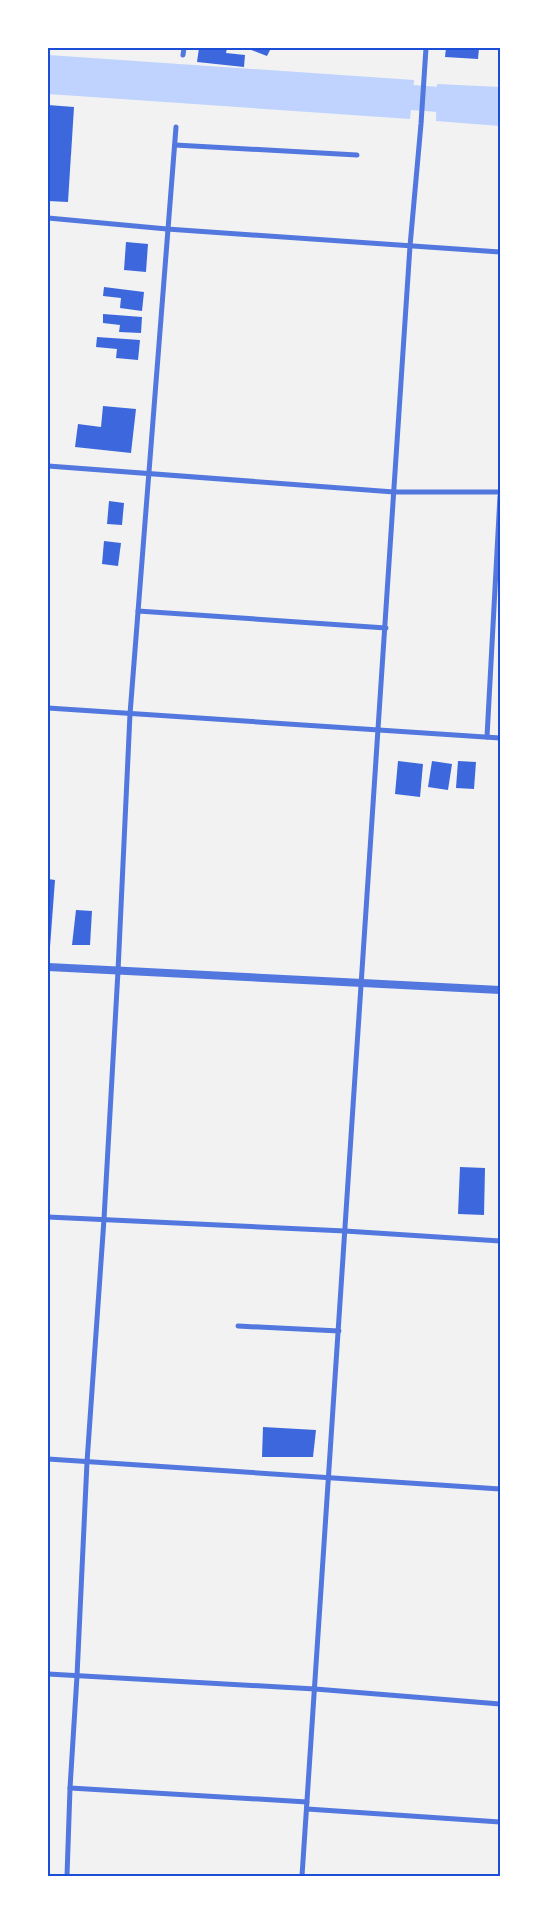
<svg xmlns="http://www.w3.org/2000/svg" width="548" height="1924" viewBox="0 0 548 1924" font-family="'DM Sans',sans-serif">
  <style>
    .water { fill: #bfd3fe }
    .lines { fill: none; stroke-linecap: round; stroke-linejoin: round }
    .river { stroke: #bfd3fe; stroke-width: 25 }
    .building { fill: #3d67dc }
    .minor { stroke: #5277de; stroke-width: 5 }
    .tertiary { stroke: #5277de; stroke-width: 8 }
    .neatline { fill: none; stroke: #1d4ed8; stroke-width: 2 }
  </style>
  <rect width="100%" height="100%" fill="#f2f2f2"/>
  <!-- water -->
  <g class="water">
    <polygon points="48,55 414,80 410,119 48,94"/>
    <polygon points="437,84 500,87 500,126 436,121"/>
  </g>
  <g class="lines">
    <!-- river -->
    <polyline class="river" points="378,95 500,104"/>
  </g>
  <!-- building -->
  <g class="building">
    <polygon points="199,48 227,48 226,53 245,55 244,67 197,62"/>
    <polygon points="246,48 264,48 270,50 267,56"/>
    <polygon points="446,48 479,48 478,59 445,57"/>
    <polygon points="48,105 74,107 68,202 48,201"/>
    <polygon points="126,242 148,244 146,272 124,270"/>
    <polygon points="104,287 144,292 142,311 120,308 121,298 103,296"/>
    <polygon points="103,314 142,317 141,333 119,332 120,325 103,323"/>
    <polygon points="97,337 140,340 138,360 116,358 117,349 96,347"/>
    <polygon points="103,406 136,409 131,453 75,447 78,424 101,427"/>
    <polygon points="109,501 124,503 122,525 107,524"/>
    <polygon points="104,541 121,543 118,566 102,564"/>
    <polygon points="398,761 423,764 420,797 395,794"/>
    <polygon points="432,761 452,764 448,790 428,787"/>
    <polygon points="458,761 476,762 474,789 456,788"/>
    <polygon points="48,879 55,880 50,947 48,947"/>
    <polygon points="76,910 92,911 90,945 72,945"/>
    <polygon points="460,1167 485,1168 484,1215 458,1214"/>
    <polygon points="263,1427 316,1430 313,1457 262,1457"/>
  </g>
  <g class="lines">
    <!-- minor -->
    <g class="minor">
      <polyline points="183,55 184,48"/>
      <polyline points="175,145 357,155"/>
      <polyline points="48,218 167,229 500,252"/>
      <polyline points="48,466 394,492 500,492"/>
      <polyline points="138,611 386,628"/>
      <polyline points="48,708 500,738"/>
      <polyline points="487,737 500,496"/>
      <polyline points="48,1217 345,1231 500,1241"/>
      <polyline points="238,1326 339,1331"/>
      <polyline points="48,1459 500,1489"/>
      <polyline points="48,1674 315,1689 500,1704"/>
      <polyline points="70,1788 307,1802"/>
      <polyline points="307,1809 500,1822"/>
      <polyline points="67,1876 70,1788 77,1676 87,1462 104,1219 118,971 130,714 176,127"/>
      <polyline points="302,1876 410,246 421,124 426,48"/>
    </g>
    <!-- tertiary -->
    <polyline class="tertiary" points="48,967 500,990"/>
  </g>
  <!-- border -->
  <rect width="548" height="1924" fill="none" stroke="#ffffff" stroke-width="98"/>
  <rect x="49" y="49" width="450" height="1826" class="neatline"/>
</svg>
